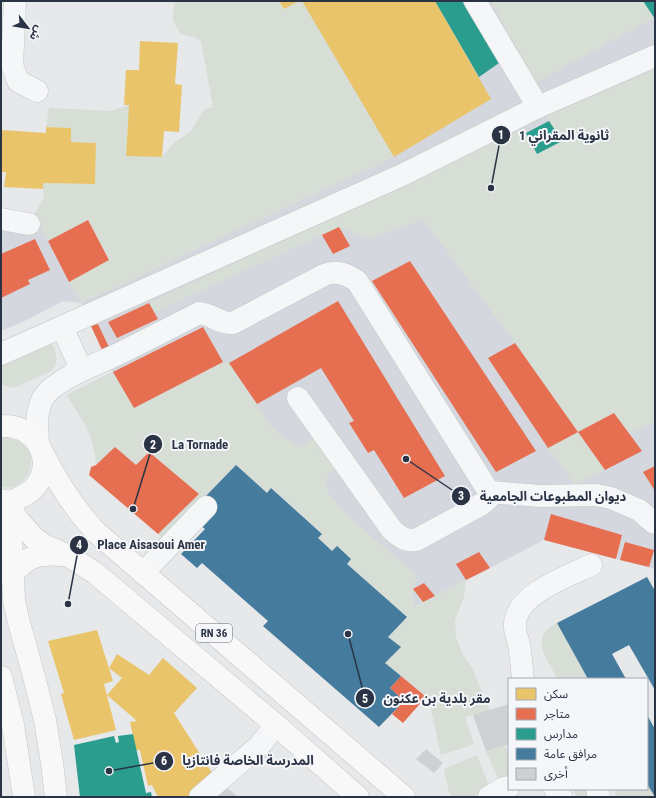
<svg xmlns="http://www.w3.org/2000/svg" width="656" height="798" viewBox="0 0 656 798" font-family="'Roboto Condensed','Noto Sans Arabic',sans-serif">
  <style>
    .built { fill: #d4d7dd; fill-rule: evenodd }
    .green { fill: #d6ded6 }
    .homes { fill: #e9c46a }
    .shops { fill: #e76f51 }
    .schools { fill: #2a9d8f }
    .public { fill: #457b9d }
    .building { fill: #ced0d3 }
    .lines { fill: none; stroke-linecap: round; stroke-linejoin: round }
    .minor-casing { stroke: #c4c6c8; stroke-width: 23 }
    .major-casing { stroke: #c2c5c8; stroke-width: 23 }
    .minor { stroke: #f5f6f7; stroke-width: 22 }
    .major { stroke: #f8f8f8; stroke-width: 22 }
    .labels { text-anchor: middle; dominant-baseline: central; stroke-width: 4; stroke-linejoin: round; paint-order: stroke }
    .shield { fill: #f4f6f9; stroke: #676e7b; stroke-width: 1 }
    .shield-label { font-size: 11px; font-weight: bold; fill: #2b3445 }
    .leader { fill: none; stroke: #2b3445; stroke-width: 1.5 }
    .callout-dot { fill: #2b3445; stroke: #f4f6f9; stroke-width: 1.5 }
    .mark-label { font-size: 12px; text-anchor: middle; font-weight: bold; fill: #fff }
    .callout-label { font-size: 13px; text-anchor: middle; font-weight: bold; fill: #2b3445; stroke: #f4f6f9; stroke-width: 4; stroke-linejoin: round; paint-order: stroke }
  </style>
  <rect width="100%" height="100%" fill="#e6e8ea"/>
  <!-- built -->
  <path class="built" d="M302 1H655V569L544 540 414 607 426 697 385 663 401 647 388 637 406 616 347 564 337 546 332 551 318 538 322 533 272 488 267 493 236 465 204 498 158 534 199 493 149 452 136 465 115 447 96 465 95 453 91 436 86 426 67 395 112 372 107 359 109 346 98 324 91 326 81 303 63 301 27 320 1 331V209L34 215 81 303 393 157ZM149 303 158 319 117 338 108 322Z"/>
  <!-- green -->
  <g class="green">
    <path d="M175 1H279L284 9 299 1H302L394 157 81 303 69 282 109 260 88 221 48 241 34 215 44 197 43 189V183L95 184 96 143 71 142V128L46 127 49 108 111 111 129 105 126 155 162 157 174 143 190 132 205 109 213 107 201 41 194 37 181 34C172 21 171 17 175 1Z"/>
    <polygon points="491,1 643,1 654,18 535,83"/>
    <polygon points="655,68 655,421 630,434 614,413 578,432 605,470 575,485 548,448 577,432 515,343 423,219 370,239 339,227 155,312 149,303 523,128 538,154 562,141 546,116 649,72"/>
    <path d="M49 344 54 346C56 355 59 363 51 371L14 388 1 385V366Z"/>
    <path d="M223 362 229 363 270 424 280 435 301 447 317 436 339 465 328 476 326 481 329 494 336 502 354 521 416 575V581L413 587 414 606 466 580 464 597 455 620 456 637 463 655 472 668 490 710 465 717 474 744 441 755 429 700 385 663 401 647 388 637 406 616 347 564 337 546 332 551 318 538 322 533 272 488 267 493 236 465 164 539 158 534 199 494 149 452 136 465 115 447 96 465C94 436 83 419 67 395L113 372 134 408Z"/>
    <path d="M6 437C46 443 33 493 1 487V438Z"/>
    <path d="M557 623 588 679H558C547 659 528 637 557 623Z"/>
    <polygon points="505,745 509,757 509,777 499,781 486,751"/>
    <polygon points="477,755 489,786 474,797 453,797 449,793 444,769"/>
    <polygon points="647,784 654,797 617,797 614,789 647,789"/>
    <polygon points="572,789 585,789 588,794 588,797 577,797"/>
  </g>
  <!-- homes -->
  <g class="homes">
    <polygon points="279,1 299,1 284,9"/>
    <polygon points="302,1 435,1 491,99 394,157"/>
    <polygon points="140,41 178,43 175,84 182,85 179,132 164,131 162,157 126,156 129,105 124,105 126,70 139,70"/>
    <polygon points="46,127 71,128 71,142 96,143 95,184 43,183 43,189 4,187 6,172 1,172 1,130 46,133"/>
    <polygon points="97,630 113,681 104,684 116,730 74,740 61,694 64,693 48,641"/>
    <polygon points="117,654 149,675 163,658 197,688 174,713 214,776 189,797 158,797 152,785 148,786 140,750 136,750 130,722 137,721 107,695 122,678 109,668"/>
  </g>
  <!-- shops -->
  <g class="shops">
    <polygon points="88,220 109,260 69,282 48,241"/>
    <polygon points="339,227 350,246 333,254 322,235"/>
    <polygon points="35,239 50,270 28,280 30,284 1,298 1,254"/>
    <polygon points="410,261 536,451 496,472 372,281"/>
    <polygon points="338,301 445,476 404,498 374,450 368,453 358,437 349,423 354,421 321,368 257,404 229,363"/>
    <polygon points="149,303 158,319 117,338 108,322"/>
    <polygon points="98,324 109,347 102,350 91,326"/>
    <polygon points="203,327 223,362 134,408 113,372"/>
    <polygon points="515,343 578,432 548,448 488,358"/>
    <polygon points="614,413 642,451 605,470 578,432"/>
    <polygon points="115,447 136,465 149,452 199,494 158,534 89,475 91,467 96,465"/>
    <polygon points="655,466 655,491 643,472"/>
    <polygon points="551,514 622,535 616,559 544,540"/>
    <polygon points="625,542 654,550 649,567 620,560"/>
    <polygon points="479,552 490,568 466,580 456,564"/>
    <polygon points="424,583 435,596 423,602 413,589"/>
    <polygon points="401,676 426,697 403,723 392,714 404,701 390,688"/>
  </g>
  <!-- schools -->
  <g class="schools">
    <polygon points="435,1 462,1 499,63 479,77"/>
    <polygon points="643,1 655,1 655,19"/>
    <polygon points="549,121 562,141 537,154 526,133"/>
    <polygon points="133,734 146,793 151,792 152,797 80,797 74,745 114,736 116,743 119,742 118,736"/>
  </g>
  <!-- public -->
  <g class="public">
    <polygon points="236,465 267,493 271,488 322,534 318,538 332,551 337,546 351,559 347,564 407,617 388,637 401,647 385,663 401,676 390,688 404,701 379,727 263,626 268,621 202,563 197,568 181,554 205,529 199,524 204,498"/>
    <polygon points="647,577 655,591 655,690 629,645 612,654 626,679 588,679 557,623"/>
    <polygon points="647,715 655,729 655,797 647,784"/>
  </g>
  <!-- building -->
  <g class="building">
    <polygon points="509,704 509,744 486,751 473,715"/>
    <polygon points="270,749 271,753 268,758 261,758"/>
    <polygon points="426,749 443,763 434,773 416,759"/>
    <polygon points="225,786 238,797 213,797"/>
  </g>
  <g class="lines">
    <!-- minor casing -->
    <g class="minor-casing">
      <g id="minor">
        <polyline points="15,1 12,65 18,81 37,91"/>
        <polyline points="475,1 538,107"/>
        <polyline points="1,219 29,224"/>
        <polyline points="62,327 77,360 78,367 73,375"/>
        <polyline points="1,354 402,175 538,107 655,56"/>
        <path d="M38 443C37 427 35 407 46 394 60 377 98 364 118 354 145 341 172 327 199 313 213 314 218 324 233 323L324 275C337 270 346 274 357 281L489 492V498L482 504 416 540C405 541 400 537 392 530L298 398"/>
        <polyline points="489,492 541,496 596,495 611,498 639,510 654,523"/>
        <polyline points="143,573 206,507"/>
        <path d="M523 679C522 668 521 657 519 645 518 639 514 631 515 624 516 594 568 576 591 565"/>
        <polyline points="555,789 561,797"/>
        <polyline points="597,789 599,797"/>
        <polyline points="200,797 259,746 276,725"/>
        <polyline points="489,797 504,788 509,787"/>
      </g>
    </g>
    <!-- major casing -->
    <g class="major-casing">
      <g id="major">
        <path d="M1 426C46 423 61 481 19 498 13 501 8 502 1 500"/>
        <path d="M43 454C58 483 74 509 97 533L404 797"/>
        <polyline points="7,502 18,520 34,538 44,545 67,555 95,573 276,725 358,797"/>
        <polyline points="5,506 11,539 14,600 18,619 33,673 45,720 52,763 56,797"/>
        <path d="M12 575C27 555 40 553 63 555"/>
        <polyline points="1,677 13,725 24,797"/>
      </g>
    </g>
    <!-- minor -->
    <use href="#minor" class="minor"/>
    <!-- major -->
    <use href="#major" class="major"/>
  </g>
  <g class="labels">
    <!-- shield labels -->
    <rect class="shield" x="196" y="624" width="36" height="18" rx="3"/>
    <g class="shield-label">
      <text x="214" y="633">RN 36</text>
    </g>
  </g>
  <!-- callouts -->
  <path class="leader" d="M491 188L501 135M133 509L153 444M406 459L461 496M68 604L79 545M348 634L365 698M109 771L164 761"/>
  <g class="callout-dot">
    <circle cx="491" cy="188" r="4"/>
    <circle cx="133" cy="509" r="4"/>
    <circle cx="406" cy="459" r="4"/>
    <circle cx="68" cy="604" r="4"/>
    <circle cx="348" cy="634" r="4"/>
    <circle cx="109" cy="771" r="4"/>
    <circle cx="501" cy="135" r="10"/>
    <circle cx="153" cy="444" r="10"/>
    <circle cx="461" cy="496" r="10"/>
    <circle cx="79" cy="545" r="10"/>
    <circle cx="365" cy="698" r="10"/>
    <circle cx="164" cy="761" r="10"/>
  </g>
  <g class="mark-label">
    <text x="501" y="139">1</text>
    <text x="153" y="449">2</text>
    <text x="461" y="500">3</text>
    <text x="79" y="549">4</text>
    <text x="365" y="703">5</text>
    <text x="164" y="765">6</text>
  </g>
  <g class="callout-label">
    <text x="564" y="140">ثانوية المقراني 1</text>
    <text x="200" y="449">La Tornade</text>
    <text x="553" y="501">ديوان المطبوعات الجامعية</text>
    <text x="151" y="549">Place Aisasoui Amer</text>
    <text x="437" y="703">مقر بلدية بن عكنون</text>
    <text x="248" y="765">المدرسة الخاصة فانتازيا</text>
  </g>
  <!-- border -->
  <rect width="656" height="798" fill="none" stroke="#2b3445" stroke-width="4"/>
  <!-- legend -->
  <rect x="508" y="678" width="140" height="112" fill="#f4f6f9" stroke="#a4a8b1"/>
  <rect x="516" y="688" width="20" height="12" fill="#e9c46a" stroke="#a4a8b1"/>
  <text x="544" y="698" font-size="12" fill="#2b3445">سكن</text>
  <rect x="516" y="708" width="20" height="12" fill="#e76f51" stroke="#a4a8b1"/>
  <text x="544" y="718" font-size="12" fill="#2b3445">متاجر</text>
  <rect x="516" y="728" width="20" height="12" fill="#2a9d8f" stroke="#a4a8b1"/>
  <text x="544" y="738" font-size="12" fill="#2b3445">مدارس</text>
  <rect x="516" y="748" width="20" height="12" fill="#457b9d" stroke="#a4a8b1"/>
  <text x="544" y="758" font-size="12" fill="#2b3445">مرافق عامة</text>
  <rect x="516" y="768" width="20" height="12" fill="#ced0d3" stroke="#a4a8b1"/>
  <text x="544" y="778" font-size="12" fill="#2b3445">أخرى</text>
  <!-- north arrow -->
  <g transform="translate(28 28) rotate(121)" stroke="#f4f6f9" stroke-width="3" paint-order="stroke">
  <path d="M0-3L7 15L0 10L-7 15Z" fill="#2b3445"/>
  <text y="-6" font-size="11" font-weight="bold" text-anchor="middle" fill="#2b3445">ش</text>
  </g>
</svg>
